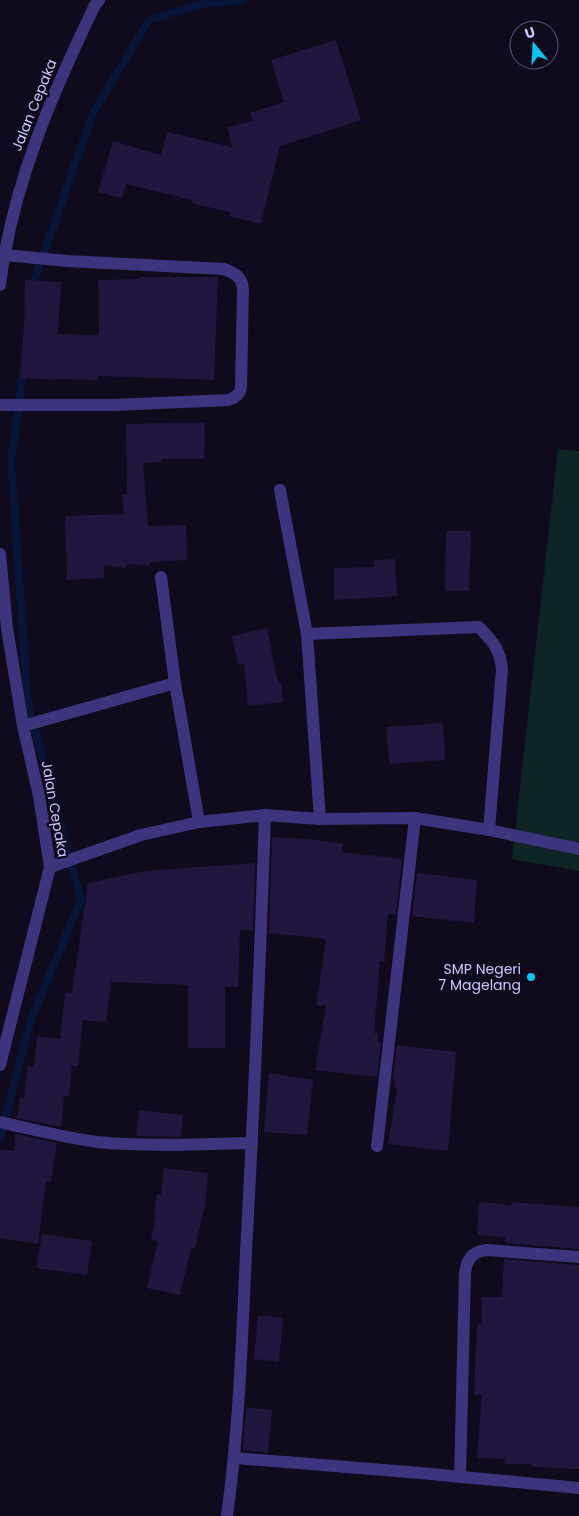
<svg xmlns="http://www.w3.org/2000/svg" width="579" height="1516" viewBox="0 0 579 1516" font-family="Poppins,sans-serif">
  <style>
    .green { fill: #0e2526 }
    .lines { fill: none; stroke-linecap: round; stroke-linejoin: round }
    .stream { stroke: #071638; stroke-width: 8 }
    .building { fill: #21163d }
    .minor { stroke: #3c347c; stroke-width: 12 }
    .poi-dot { fill: #00c8f0; stroke: #0f0a1c; stroke-width: 2 }
    .labels { text-anchor: middle; dominant-baseline: central; stroke-width: 4.5; stroke-linejoin: round; paint-order: stroke }
    .street-label { font-size: 14px; fill: #d0c5ff; stroke: #0f0a1c }
    .poi-label { font-size: 14px; fill: #d0c5ff; stroke: #0f0a1c; text-anchor: end }
  </style>
  <rect width="100%" height="100%" fill="#0f0a1c"/>
  <!-- green -->
  <polygon class="green" points="558,449 579,451 579,871 512,859"/>
  <g class="lines">
    <!-- stream -->
    <g class="stream">
      <polyline points="32,291 33,284 93,113 149,20 202,4 243,0"/>
      <polyline points="0,1138 31,1019 81,900 28,705 11,462 23,369"/>
    </g>
  </g>
  <!-- building -->
  <g class="building">
    <polygon points="336,40 361,120 280,146 261,224 229,216 230,212 191,203 192,200 126,184 122,198 98,192 113,141 161,155 167,132 232,147 227,127 253,121 250,113 284,102 271,60"/>
    <polygon points="140,277 218,277 214,380 98,376 98,380 54,379 54,380 20,378 24,325 25,280 61,282 58,334 99,335 98,280 140,279"/>
    <polygon points="168,423 205,423 204,459 162,459 162,462 143,463 148,526 186,525 187,560 150,562 150,565 127,564 127,568 104,565 104,578 67,580 65,516 124,514 122,494 127,494 126,424"/>
    <polygon points="446,531 471,531 469,591 445,591"/>
    <polygon points="395,559 397,596 334,600 334,568 374,567 374,560"/>
    <polygon points="267,628 278,683 281,682 283,702 248,706 244,664 238,665 232,636"/>
    <polygon points="443,723 445,760 389,764 386,727"/>
    <polygon points="272,837 309,839 343,844 342,852 402,859 396,914 388,914 384,962 380,961 374,1033 378,1033 378,1043 381,1043 377,1077 315,1070 326,1006 316,1005 326,939 269,933"/>
    <polygon points="255,863 253,931 240,930 238,987 225,987 225,1048 188,1048 188,985 111,982 106,1022 83,1020 78,1066 72,1066 69,1096 64,1096 61,1127 17,1118 20,1098 24,1098 28,1066 34,1067 37,1036 60,1039 65,992 72,993 88,883 145,871"/>
    <polygon points="417,873 477,880 474,923 412,916"/>
    <polygon points="397,1045 456,1052 448,1151 388,1144 397,1089 394,1088 395,1079 393,1079"/>
    <polygon points="269,1073 313,1080 307,1135 264,1132"/>
    <polygon points="139,1110 183,1115 181,1137 136,1136"/>
    <polygon points="15,1134 57,1143 51,1182 46,1182 38,1244 0,1238 0,1150 14,1151"/>
    <polygon points="164,1168 208,1173 205,1205 195,1248 191,1248 180,1295 147,1288 158,1241 151,1240 156,1215 154,1214 157,1194 161,1195"/>
    <polygon points="479,1202 511,1205 511,1202 579,1207 579,1249 505,1243 505,1237 477,1235"/>
    <polygon points="42,1234 92,1241 87,1275 36,1268"/>
    <polygon points="504,1259 579,1265 579,1469 532,1467 532,1464 504,1464 505,1459 477,1458 482,1395 474,1394 477,1324 482,1324 482,1297 502,1297"/>
    <polygon points="258,1315 283,1318 279,1362 254,1359"/>
    <polygon points="246,1407 272,1410 268,1453 243,1450"/>
  </g>
  <g class="lines">
    <!-- minor -->
    <g class="minor">
      <path d="M0 285C12 186 52 94 95 5L99 0"/>
      <path d="M0 405H114L229 400C235 397 240 395 241 387L243 289C242 277 235 273 224 269L68 261 4 255"/>
      <polyline points="280,490 307,634 320,819"/>
      <polyline points="0,554 7,628 23,726 39,796 50,867 0,1065"/>
      <polyline points="161,577 175,683 199,822"/>
      <path d="M307 634 479 627C493 642 500 649 502 669L489 830"/>
      <polyline points="23,726 175,683"/>
      <polyline points="50,867 141,835 199,822 265,815 320,819 415,818 489,830 579,849"/>
      <path d="M0 1122C32 1129 65 1138 98 1142 149 1147 201 1144 252 1143"/>
      <polyline points="377,1146 415,818"/>
      <polyline points="235,1458 420,1473 579,1488"/>
      <path d="M460 1477 465 1273C467 1259 472 1252 486 1250L579 1257"/>
      <path d="M227 1516C239 1429 242 1341 246 1252 254 1107 260 961 265 815"/>
    </g>
  </g>
  <!-- markers -->
  <circle class="poi-dot" cx="531" cy="977" r="5"/>
  <g class="labels">
    <!-- street labels -->
    <g class="street-label">
      <text transform="translate(34 105) rotate(-68)">Jalan Cepaka</text>
      <text transform="translate(55 809) rotate(80)">Jalan Cepaka</text>
    </g>
    <!-- poi labels -->
    <g class="poi-label">
      <text x="521" y="969">SMP Negeri<tspan x="521" dy="16">7 Magelang</tspan></text>
    </g>
  </g>
  <!-- north arrow -->
  <g transform="translate(534 45) rotate(342)"><circle r="24" fill="#0f0a1c" stroke="#5c5577"/>
  <path d="M0-4L9 19L0 12L-9 19Z" fill="#00c8f0"/>
  <text y="-8" font-size="14" font-weight="bold" text-anchor="middle" fill="#d0c5ff">U</text>
  </g>
</svg>
